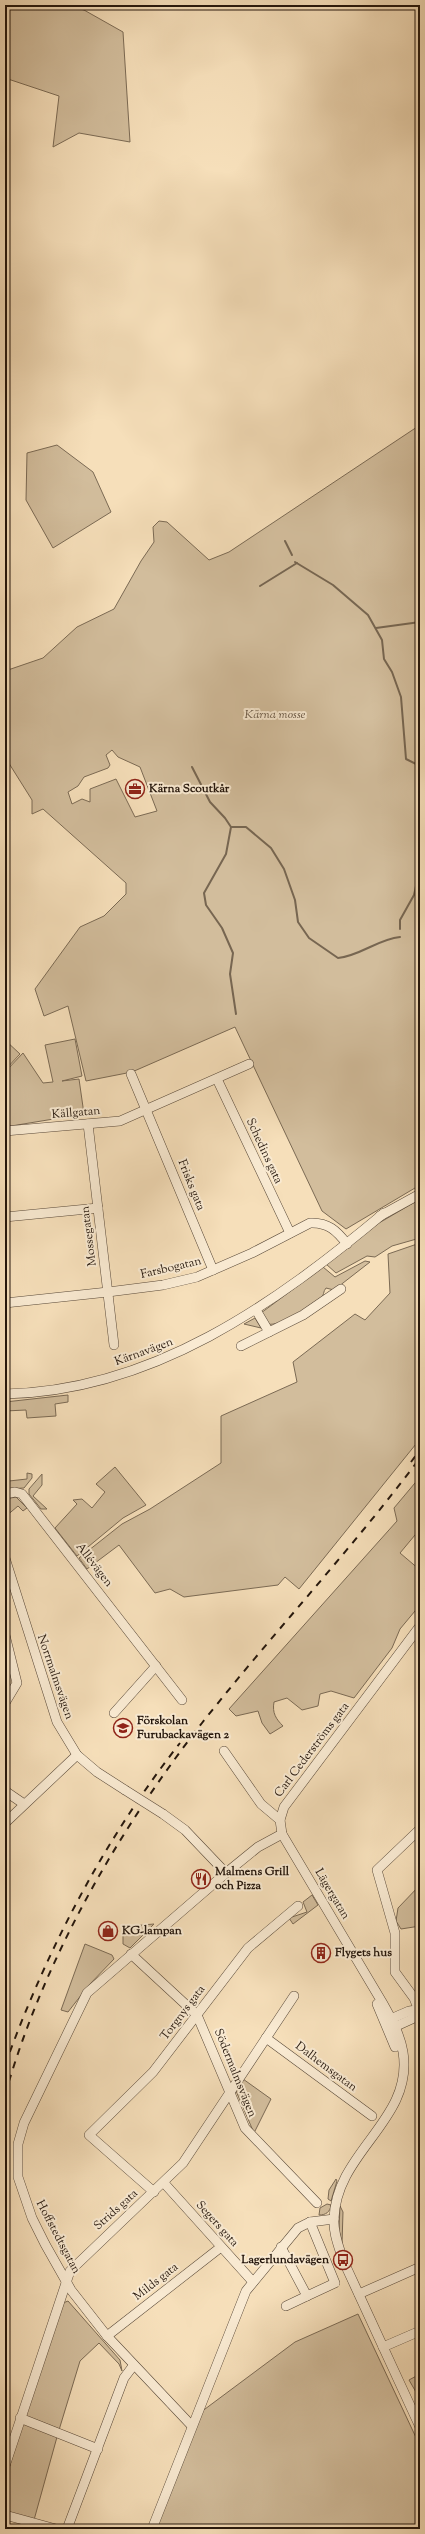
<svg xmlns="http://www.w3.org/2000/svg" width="425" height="2534" viewBox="0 0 425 2534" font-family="'Sorts Mill Goudy',serif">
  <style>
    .green { fill: #d2bd9c; stroke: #7b6a54; fill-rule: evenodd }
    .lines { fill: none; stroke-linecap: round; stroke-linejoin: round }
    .stream { stroke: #776651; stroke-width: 2 }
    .minor-casing { stroke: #584838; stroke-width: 10 }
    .minor { stroke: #f9ead2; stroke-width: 9 }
    .rail { stroke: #24160c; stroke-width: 2; stroke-dasharray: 7 7; stroke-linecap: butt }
    .minor-bridge-casing { stroke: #584838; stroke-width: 10; stroke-linecap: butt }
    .minor-bridge { stroke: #f9ead2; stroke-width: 9 }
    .labels { text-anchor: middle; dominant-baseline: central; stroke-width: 4; stroke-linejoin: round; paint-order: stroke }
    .park-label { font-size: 12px; font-style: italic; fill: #61503e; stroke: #f9ead2 }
    .poi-label { font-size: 12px; font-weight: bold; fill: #24160c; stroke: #f9ead2; text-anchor: start }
    .street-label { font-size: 12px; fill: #24160c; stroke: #f9ead2 }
  </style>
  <rect width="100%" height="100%" fill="#f6dfba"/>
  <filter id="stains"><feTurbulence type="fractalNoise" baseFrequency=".005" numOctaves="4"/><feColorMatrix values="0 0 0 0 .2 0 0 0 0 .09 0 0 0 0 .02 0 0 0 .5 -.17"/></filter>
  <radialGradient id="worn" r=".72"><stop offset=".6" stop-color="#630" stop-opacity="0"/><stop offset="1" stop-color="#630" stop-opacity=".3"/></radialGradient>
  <!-- green -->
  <g class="green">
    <polygon points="5,5 66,5 84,10 123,32 130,142 79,133 53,147 59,96 5,78"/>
    <path d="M420 425V1185L346 1229 322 1211 235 1027 132 1072 86 1081 68 1006 44 1016 35 989 80 927 104 916 126 894V883L43 809 32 814V800L5 757V671L43 658 77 627 114 609 141 561 154 542 153 527 159 521 167 522 209 560 229 552ZM112 750 118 757 140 767 157 811 135 817 116 779 90 789V802L82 799 72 804 68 792 78 786 84 777 108 768 110 765 106 755Z"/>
    <polygon points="57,445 93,472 111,512 53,548 26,500 27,453"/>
    <polygon points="75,1039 82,1076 62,1081 79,1079 84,1114 5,1127 5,1072 23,1053 43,1083 53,1082 45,1045"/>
    <polygon points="5,1040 20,1054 5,1070"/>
    <polygon points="420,1199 420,1238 392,1246 375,1257 367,1256 336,1273 326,1264 379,1223"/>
    <polygon points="420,1243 420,1439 299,1589 285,1577 278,1585 184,1597 170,1589 155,1593 119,1545 87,1569 79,1558 122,1524 150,1509 221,1463 221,1416 297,1382 293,1362 355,1314 365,1320 390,1293 388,1254"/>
    <path d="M365 1261 370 1262 334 1290 326 1288C323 1291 324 1296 321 1299 313 1307 278 1327 268 1324L261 1313 323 1267 335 1277Z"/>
    <polygon points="255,1318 261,1328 244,1324"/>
    <polygon points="68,1395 68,1402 55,1404 56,1416 27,1418 26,1410 5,1411 5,1402"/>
    <polygon points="115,1467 146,1505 123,1518 77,1556 55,1528 77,1504 73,1500 82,1499 92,1508 105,1492 96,1484"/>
    <polygon points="5,1472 9,1481 27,1479 27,1473 32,1474 32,1478 24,1488 5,1489"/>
    <polygon points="42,1474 42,1485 33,1496 47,1509 41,1509 29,1494 29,1489"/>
    <path d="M420 1477V1529L400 1553 420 1570V1605L400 1629 392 1648 354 1698 331 1691 320 1694 318 1706 302 1710 287 1698 274 1702C272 1713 276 1719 283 1726L270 1734 262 1723 258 1711 236 1716 229 1709 397 1521 394 1508Z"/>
    <polygon points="16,1497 27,1508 23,1511 18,1506 5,1517 5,1499"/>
    <polygon points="420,1885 420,1926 401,1929 396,1921 398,1908"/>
    <polygon points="312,1895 318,1905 293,1924 289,1918 307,1912 303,1902"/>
    <polygon points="154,1924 130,1948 123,1944 123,1935 131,1926"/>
    <polygon points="85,1944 112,1955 114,1959 89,1985 68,2012 61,2010"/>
    <polygon points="243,2079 271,2099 254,2133 236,2091"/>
    <polygon points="336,2179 337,2181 331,2201 328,2199 329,2190"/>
    <path d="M327 2204 331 2205C330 2212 326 2215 319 2215L320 2208Z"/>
    <polygon points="340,2206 343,2212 342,2244 339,2230"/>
    <polygon points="68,2301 120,2360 122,2371 119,2364 99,2343 80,2361 59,2430 25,2417 63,2303"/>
    <polygon points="358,2314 420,2446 420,2529 156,2529 201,2412 295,2342"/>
    <polygon points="420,2374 420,2399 409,2380"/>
    <polygon points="23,2422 57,2437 34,2520 5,2512 5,2481"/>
  </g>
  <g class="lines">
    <!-- stream -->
    <g class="stream">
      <polyline points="285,541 292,555"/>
      <polyline points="295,562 333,585 368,615 382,640 384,659 392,672 401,697 406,759 420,766"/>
      <polyline points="260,586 297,563"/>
      <polyline points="376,628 420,622"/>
      <polyline points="192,767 210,802 225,818 231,827 226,854 204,893 206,905 222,928 233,953 230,974 236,1014"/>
      <path d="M231 827H246L271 848 284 869 295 900 298 922 309 938 338 958C360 956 378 939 400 937"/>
      <polyline points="400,929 400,920 414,895 420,868"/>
    </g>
    <!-- minor casing -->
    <g class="minor-casing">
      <g id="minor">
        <polyline points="131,1074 213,1270"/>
        <polyline points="217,1079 290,1233"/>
        <polyline points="88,1124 114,1345"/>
        <polyline points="5,1131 120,1121 249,1064"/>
        <polyline points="380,1216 420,1194"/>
        <polyline points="5,1217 98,1208"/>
        <path d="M5 1303 108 1292 163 1285 197 1277 252 1253 310 1223C328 1222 337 1231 347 1244"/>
        <polyline points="256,1310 269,1332"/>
        <polyline points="241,1346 303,1315 341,1289"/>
        <path d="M5 1394C153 1391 275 1304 384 1213"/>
        <polyline points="5,1494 15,1492 22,1494 182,1700"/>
        <polyline points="5,1558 57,1722 77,1755 97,1772 125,1790"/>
        <path d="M420 1626 284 1807 280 1820 282 1834 382 2002C391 2018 400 2034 403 2052 414 2120 336 2151 334 2219 333 2233 339 2247 343 2260L420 2427"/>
        <polyline points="5,1635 17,1683 5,1703"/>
        <polyline points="114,1713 156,1666"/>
        <polyline points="224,1751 261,1804 280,1820"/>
        <polyline points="5,1791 24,1804"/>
        <polyline points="163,1814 185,1830 226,1873"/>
        <polyline points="5,1823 77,1755"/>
        <polyline points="420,1829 377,1870 395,1933 395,1972 414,1998 420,2013"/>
        <polyline points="131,1954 197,2015 245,2128 317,2203"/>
        <polyline points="377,2004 395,2047"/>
        <polyline points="386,2021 409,2011 417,2010"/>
        <polyline points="390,2029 412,2019 420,2007"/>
        <polyline points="266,2038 372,2116"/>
        <polyline points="164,2183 253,2282"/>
        <polyline points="154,2192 89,2135 153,2072 248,1948 298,1906"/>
        <polyline points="281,2247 307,2296 335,2283 310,2222"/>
        <polyline points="359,2294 420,2267"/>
        <polyline points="286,2306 307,2296"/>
        <polyline points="107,2336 221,2247"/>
        <polyline points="383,2347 420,2331"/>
        <polyline points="20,2418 98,2449"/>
        <polyline points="191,2425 107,2336 71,2290 45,2244 32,2218 18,2177 18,2144 24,2123 87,1993 226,1873 258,1847 282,1834"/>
        <polyline points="5,2466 70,2271 183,2163 294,1996"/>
        <polyline points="5,2515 56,2529"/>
        <polyline points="67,2529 124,2378 133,2366"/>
        <polyline points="152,2529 246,2291 298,2228 310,2222 334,2219"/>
      </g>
    </g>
    <!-- minor -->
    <use href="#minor" class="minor"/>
    <!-- rail -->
    <g class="rail">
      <polyline points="411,1462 420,1450"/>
      <path d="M5 2065C47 1949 104 1840 180 1743"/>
      <path d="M5 2095C43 1961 117 1832 202 1723 273 1633 351 1550 420 1458"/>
    </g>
    <!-- minor-bridge casing -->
    <g class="minor-bridge-casing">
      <polyline id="minor-bridge" points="125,1790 163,1814"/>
    </g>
    <!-- minor-bridge -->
    <use href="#minor-bridge" class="minor-bridge"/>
  </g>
  <!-- icons -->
  <defs>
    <g id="office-ring" transform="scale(1)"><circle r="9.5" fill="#f9ead2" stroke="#8f2418" stroke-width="1.5"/><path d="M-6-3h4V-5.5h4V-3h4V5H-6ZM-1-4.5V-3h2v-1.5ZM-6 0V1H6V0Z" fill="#8f2418"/></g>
    <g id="school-ring" transform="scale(1)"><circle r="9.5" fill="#f9ead2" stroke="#8f2418" stroke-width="1.5"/><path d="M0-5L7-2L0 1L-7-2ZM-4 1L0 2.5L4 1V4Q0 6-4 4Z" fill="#8f2418"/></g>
    <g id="restaurant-ring" transform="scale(1)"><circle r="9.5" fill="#f9ead2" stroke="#8f2418" stroke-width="1.5"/><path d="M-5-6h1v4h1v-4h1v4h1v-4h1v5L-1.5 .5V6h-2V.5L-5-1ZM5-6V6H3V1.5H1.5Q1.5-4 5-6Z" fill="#8f2418"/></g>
    <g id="shop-ring" transform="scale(1)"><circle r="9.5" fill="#f9ead2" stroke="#8f2418" stroke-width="1.5"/><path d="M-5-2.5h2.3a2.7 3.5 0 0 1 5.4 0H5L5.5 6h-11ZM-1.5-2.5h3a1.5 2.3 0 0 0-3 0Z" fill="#8f2418"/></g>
    <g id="building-ring" transform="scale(1)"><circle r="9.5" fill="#f9ead2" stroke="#8f2418" stroke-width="1.5"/><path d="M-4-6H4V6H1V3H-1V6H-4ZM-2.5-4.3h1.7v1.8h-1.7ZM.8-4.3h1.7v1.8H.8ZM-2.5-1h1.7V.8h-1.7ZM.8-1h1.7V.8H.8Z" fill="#8f2418"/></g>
    <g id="bus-ring" transform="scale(1)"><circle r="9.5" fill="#f9ead2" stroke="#8f2418" stroke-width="1.5"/><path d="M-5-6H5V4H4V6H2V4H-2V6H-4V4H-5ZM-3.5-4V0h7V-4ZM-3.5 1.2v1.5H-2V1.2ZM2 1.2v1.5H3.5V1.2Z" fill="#8f2418"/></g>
  </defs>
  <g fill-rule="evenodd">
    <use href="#office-ring" x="135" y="789"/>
    <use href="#school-ring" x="123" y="1728"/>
    <use href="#restaurant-ring" x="201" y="1879"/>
    <use href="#shop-ring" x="108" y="1931"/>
    <use href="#building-ring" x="321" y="1953"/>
    <use href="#bus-ring" x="343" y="2260"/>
  </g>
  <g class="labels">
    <!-- park labels -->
    <g class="park-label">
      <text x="275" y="715">Kärna mosse</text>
    </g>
    <!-- poi labels -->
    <g class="poi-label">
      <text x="149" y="789">Kärna Scoutkår</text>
      <text x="137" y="1721">Förskolan<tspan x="137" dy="14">Furubackavägen 2</tspan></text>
      <text x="215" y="1872">Malmens Grill<tspan x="215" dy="14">och Pizza</tspan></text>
      <text x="122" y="1931">KG-lampan</text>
      <text x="335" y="1953">Flygets hus</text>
      <text x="329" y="2260" text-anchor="end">Lagerlundavägen</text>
    </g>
    <!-- street labels -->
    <g class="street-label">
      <text transform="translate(76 1113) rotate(-5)">Källgatan</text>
      <text transform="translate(264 1151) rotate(65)">Schedins gata</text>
      <text transform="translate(191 1185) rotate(68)">Frisks gata</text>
      <text transform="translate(89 1236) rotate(-97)">Mossegatan</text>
      <text transform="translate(171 1268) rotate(-13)">Farsbogatan</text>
      <text transform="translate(144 1352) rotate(-20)">Kärnavägen</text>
      <text transform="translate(94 1565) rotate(52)">Allévägen</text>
      <text transform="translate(55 1677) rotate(71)">Norrmalmsvägen</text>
      <text transform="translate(312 1750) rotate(-53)">Carl Cederströms gata</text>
      <text transform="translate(332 1894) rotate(59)">Lägergatan</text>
      <text transform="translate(183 2013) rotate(-53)">Torgnys gata</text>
      <text transform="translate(326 2067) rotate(37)">Dalhemsgatan</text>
      <text transform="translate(235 2073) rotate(68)">Södermalmsvägen</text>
      <text transform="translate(116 2210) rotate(-42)">Strids gata</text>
      <text transform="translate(217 2224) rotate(48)">Segers gata</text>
      <text transform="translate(58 2237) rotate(62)">Hoffstedtsgatan</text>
      <text transform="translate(156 2282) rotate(-38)">Milds gata</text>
    </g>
  </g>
  <!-- margin -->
  <rect width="425" height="2534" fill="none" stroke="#f6dfba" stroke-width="20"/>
  <rect x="6" y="6" width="413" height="2522" fill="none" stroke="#24160c" stroke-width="2"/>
  <rect x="10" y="10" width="405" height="2514" fill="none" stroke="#24160c"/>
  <rect width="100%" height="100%" filter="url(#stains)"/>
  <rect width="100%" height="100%" fill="url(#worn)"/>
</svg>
